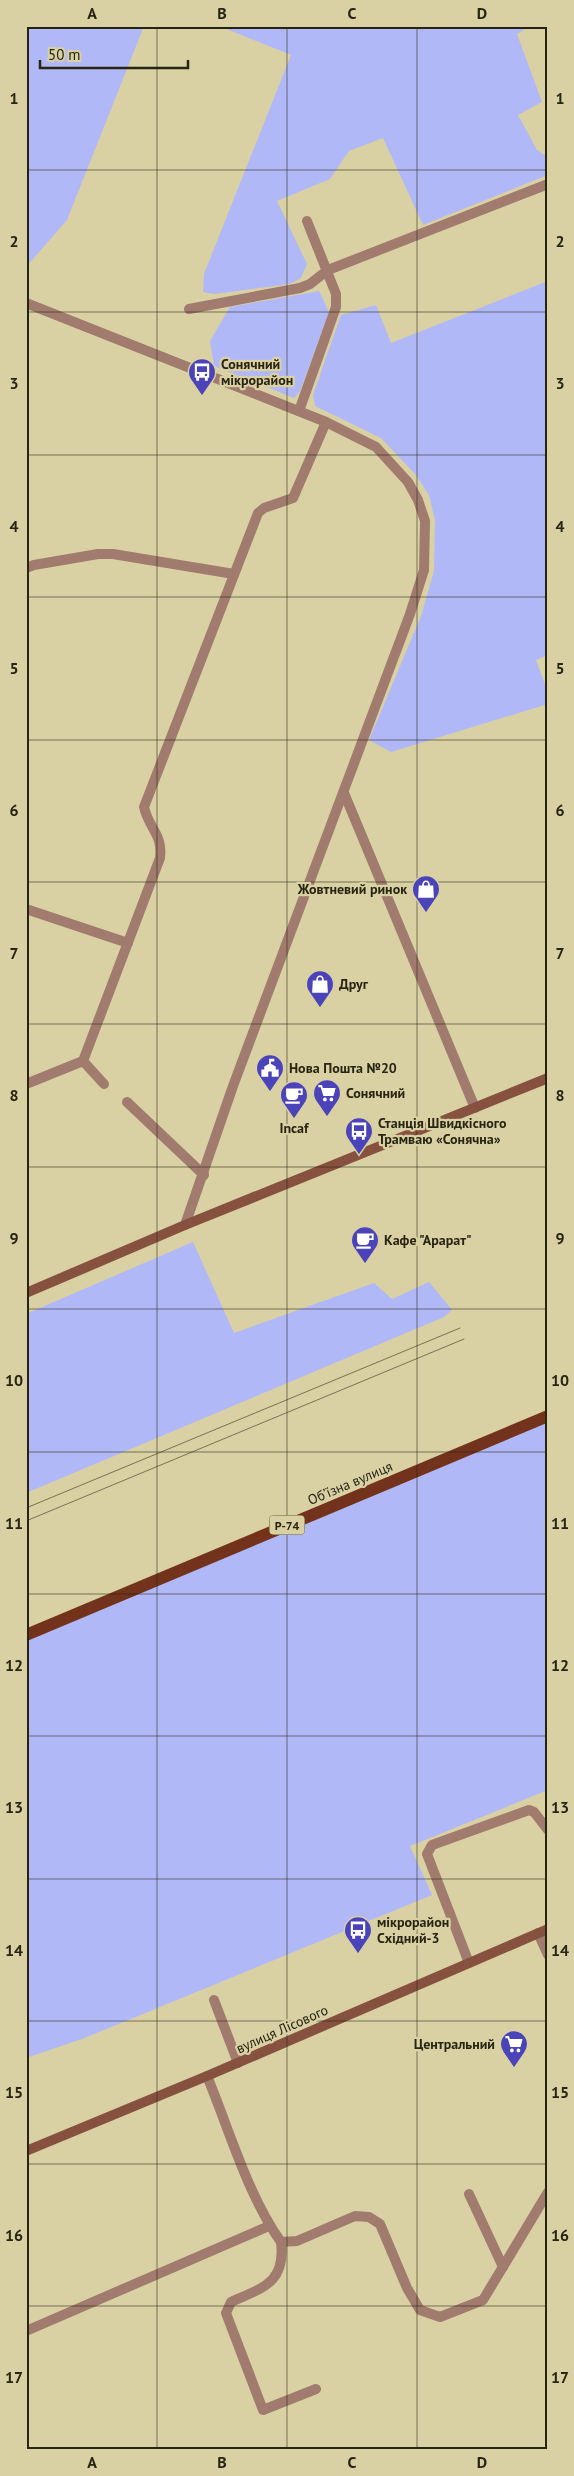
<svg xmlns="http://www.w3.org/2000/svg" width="574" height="2476" viewBox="0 0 574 2476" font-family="'PT Sans',sans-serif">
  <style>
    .green { fill: #b1b8f7 }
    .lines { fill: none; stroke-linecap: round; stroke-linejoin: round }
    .lane { stroke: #a17b6e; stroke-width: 10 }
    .street { stroke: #a17b6e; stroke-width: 10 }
    .secondary { stroke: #87513f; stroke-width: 10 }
    .primary { stroke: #72321c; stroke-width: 12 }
    .tram { stroke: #787254; stroke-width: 1 }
    .grid { fill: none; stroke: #272412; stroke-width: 1; stroke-opacity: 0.55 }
    .labels { text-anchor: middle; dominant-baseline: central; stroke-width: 4.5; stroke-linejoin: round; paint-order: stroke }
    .shield { fill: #d9d1a3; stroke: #5c583e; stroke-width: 1 }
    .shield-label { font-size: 12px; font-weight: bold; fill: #272412 }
    .poi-label { font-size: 14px; font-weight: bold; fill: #272412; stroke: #d9d1a3; text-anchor: start }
    .street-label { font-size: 14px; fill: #272412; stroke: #d9d1a3 }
    .neatline { fill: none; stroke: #272412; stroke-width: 2 }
    .grid-label { font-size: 16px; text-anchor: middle; font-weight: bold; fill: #272412 }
  </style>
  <rect width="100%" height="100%" fill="#d9d1a3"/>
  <!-- green -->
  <g class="green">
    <polygon points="26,26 144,26 67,220 26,267"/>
    <polygon points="219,26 530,26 517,34 542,102 518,115 537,150 548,157 548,175 423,225 383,138 349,151 330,179 277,201 307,264 301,278 290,284 214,294 203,292 204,274 291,55"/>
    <polygon points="548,281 548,655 536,660 548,692 548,704 391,752 369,740 421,616 434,571 435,520 429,495 415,474 381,438 315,406 313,395 341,315 376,305 391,343"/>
    <polygon points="319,291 329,312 300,391 294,398 214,366 210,341 230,307"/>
    <polygon points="193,1242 234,1333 374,1283 392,1299 429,1282 452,1310 444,1317 26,1493 26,1314"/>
    <polygon points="548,1416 548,1790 410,1846 432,1895 82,2039 26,2058 26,1635"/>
  </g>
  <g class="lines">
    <!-- lane -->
    <g class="lane">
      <polyline points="189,309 300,288 310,284 328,270 548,184"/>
      <polyline points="299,411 336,307 336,294 307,221"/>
      <polyline points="26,568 34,565 98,554 113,554 234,574"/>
      <polyline points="344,793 475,1108"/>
      <polyline points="26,909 128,943"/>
      <polyline points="83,1061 104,1084"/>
      <path d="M26 1084 83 1061 160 858C163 834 149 829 144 807L258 513 264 508 293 498 326 422"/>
      <polyline points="127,1102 204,1175"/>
      <polyline points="538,1933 548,1955"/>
      <polyline points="469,1963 427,1854 432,1845 529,1810 534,1812 548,1830"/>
      <polyline points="214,2000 238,2063"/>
      <path d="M207 2076C229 2129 248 2196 281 2242L297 2241 355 2216 369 2217 380 2224 407 2288 420 2310 440 2317 483 2300 548 2192"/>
      <polyline points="469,2194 503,2267"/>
      <path d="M281 2242C286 2283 262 2288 231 2302L226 2313 263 2410 316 2389"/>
      <polyline points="26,2331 269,2226"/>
    </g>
    <!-- street -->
    <polyline class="street" points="26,303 326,422 376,447 408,482 418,500 425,521 424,570 410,614 233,1086 185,1225"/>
    <!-- secondary -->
    <g class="secondary">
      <polyline points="26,1293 185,1225 548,1078"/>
      <polyline points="26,2151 207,2076 548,1929"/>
    </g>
    <!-- primary -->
    <polyline class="primary" points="26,1635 548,1416"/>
    <!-- tram -->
    <g class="tram">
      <polyline points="26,1508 460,1328"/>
      <polyline points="26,1521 464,1339"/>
    </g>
  </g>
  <!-- grid -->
  <path class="grid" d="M157 26V2450M287 26V2450M417 26V2450M26 170H548M26 312H548M26 455H548M26 597H548M26 740H548M26 882H548M26 1024H548M26 1167H548M26 1309H548M26 1452H548M26 1594H548M26 1736H548M26 1879H548M26 2021H548M26 2164H548M26 2306H548"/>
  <!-- icons -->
  <defs>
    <g id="bus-pin" transform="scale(1.4375)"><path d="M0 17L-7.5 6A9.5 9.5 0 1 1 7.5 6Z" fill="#4a43b9" stroke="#d9d1a3"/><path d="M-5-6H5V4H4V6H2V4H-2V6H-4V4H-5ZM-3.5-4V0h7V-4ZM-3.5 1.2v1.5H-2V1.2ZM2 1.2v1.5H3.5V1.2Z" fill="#fff"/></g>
    <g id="shop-pin" transform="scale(1.4375)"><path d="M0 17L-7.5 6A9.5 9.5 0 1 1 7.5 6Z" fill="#4a43b9" stroke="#d9d1a3"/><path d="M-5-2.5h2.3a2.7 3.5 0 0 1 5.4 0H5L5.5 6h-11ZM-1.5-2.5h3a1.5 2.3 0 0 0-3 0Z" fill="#fff"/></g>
    <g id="civic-pin" transform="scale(1.4375)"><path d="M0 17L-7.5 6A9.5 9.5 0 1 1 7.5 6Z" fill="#4a43b9" stroke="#d9d1a3"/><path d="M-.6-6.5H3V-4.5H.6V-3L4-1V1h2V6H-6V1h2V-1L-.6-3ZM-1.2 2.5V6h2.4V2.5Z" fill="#fff"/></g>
    <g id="supermarket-pin" transform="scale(1.4375)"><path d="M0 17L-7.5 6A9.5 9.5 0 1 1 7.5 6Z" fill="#4a43b9" stroke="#d9d1a3"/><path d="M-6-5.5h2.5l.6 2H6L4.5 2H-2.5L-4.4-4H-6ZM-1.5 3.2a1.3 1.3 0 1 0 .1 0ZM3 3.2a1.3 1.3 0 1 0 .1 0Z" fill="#fff"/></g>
    <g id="cafe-pin" transform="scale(1.4375)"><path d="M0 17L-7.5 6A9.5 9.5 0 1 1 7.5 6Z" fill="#4a43b9" stroke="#d9d1a3"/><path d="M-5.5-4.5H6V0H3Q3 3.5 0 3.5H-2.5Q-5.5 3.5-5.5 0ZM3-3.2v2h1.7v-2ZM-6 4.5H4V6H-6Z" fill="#fff"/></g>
  </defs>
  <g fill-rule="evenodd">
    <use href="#bus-pin" x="202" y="372"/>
    <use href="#shop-pin" x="426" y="889"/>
    <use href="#shop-pin" x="320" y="984"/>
    <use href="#civic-pin" x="270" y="1068"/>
    <use href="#supermarket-pin" x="327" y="1093"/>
    <use href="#cafe-pin" x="294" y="1095"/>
    <use href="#bus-pin" x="359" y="1131"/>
    <use href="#cafe-pin" x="365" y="1240"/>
    <use href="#bus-pin" x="358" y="1930"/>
    <use href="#supermarket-pin" x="514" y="2044"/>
  </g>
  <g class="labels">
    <!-- shield labels -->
    <rect class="shield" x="269.5" y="1515.5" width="35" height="19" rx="4"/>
    <g class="shield-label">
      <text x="287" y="1525">Р-74</text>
    </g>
    <!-- poi labels -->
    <g class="poi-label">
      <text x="221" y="364">Сонячний<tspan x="221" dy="16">мікрорайон</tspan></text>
      <text x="407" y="889" text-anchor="end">Жовтневий ринок</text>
      <text x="339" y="984">Друг</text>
      <text x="289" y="1068">Нова Пошта №20</text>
      <text x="346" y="1093">Сонячний</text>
      <text x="378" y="1123">Станцiя Швидкiсного<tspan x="378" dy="16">Трамваю «Сонячна»</tspan></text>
      <text x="294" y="1128" text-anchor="middle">Incaf</text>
      <text x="384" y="1240">Кафе "Арарат"</text>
      <text x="377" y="1922">мікрорайон<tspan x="377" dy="16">Східний-3</tspan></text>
      <text x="495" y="2044" text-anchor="end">Центральний</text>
    </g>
    <!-- street labels -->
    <g class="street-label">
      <text transform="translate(350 1483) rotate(-23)">Обʼїзна вулиця</text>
      <text transform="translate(282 2029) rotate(-24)">вулиця Лісового</text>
    </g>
  </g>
  <!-- border -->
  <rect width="574" height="2476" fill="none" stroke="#d9d1a3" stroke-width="55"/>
  <!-- scale -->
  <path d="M40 60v8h148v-8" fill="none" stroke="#272412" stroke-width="2.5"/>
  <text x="48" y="60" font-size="15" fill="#272412" stroke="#d9d1a3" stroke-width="4" paint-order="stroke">50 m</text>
  <rect x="28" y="28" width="518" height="2420" class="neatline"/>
  <g class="grid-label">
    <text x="92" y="19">A</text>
    <text x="222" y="19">B</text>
    <text x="352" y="19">C</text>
    <text x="482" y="19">D</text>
    <text x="14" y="104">1</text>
    <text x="560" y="104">1</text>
    <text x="14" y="247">2</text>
    <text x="560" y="247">2</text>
    <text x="14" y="389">3</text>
    <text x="560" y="389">3</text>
    <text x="14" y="532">4</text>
    <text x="560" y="532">4</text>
    <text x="14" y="674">5</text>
    <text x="560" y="674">5</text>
    <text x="14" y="816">6</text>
    <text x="560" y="816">6</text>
    <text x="14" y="959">7</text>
    <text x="560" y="959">7</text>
    <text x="14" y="1101">8</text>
    <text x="560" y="1101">8</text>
    <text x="14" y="1244">9</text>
    <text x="560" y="1244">9</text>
    <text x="14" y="1386">10</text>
    <text x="560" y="1386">10</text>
    <text x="14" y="1529">11</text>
    <text x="560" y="1529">11</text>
    <text x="14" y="1671">12</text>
    <text x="560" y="1671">12</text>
    <text x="14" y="1813">13</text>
    <text x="560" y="1813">13</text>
    <text x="14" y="1956">14</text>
    <text x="560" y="1956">14</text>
    <text x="14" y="2098">15</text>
    <text x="560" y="2098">15</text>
    <text x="14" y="2241">16</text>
    <text x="560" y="2241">16</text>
    <text x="14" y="2383">17</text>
    <text x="560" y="2383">17</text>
    <text x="92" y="2468">A</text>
    <text x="222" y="2468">B</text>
    <text x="352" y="2468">C</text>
    <text x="482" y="2468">D</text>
  </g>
</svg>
